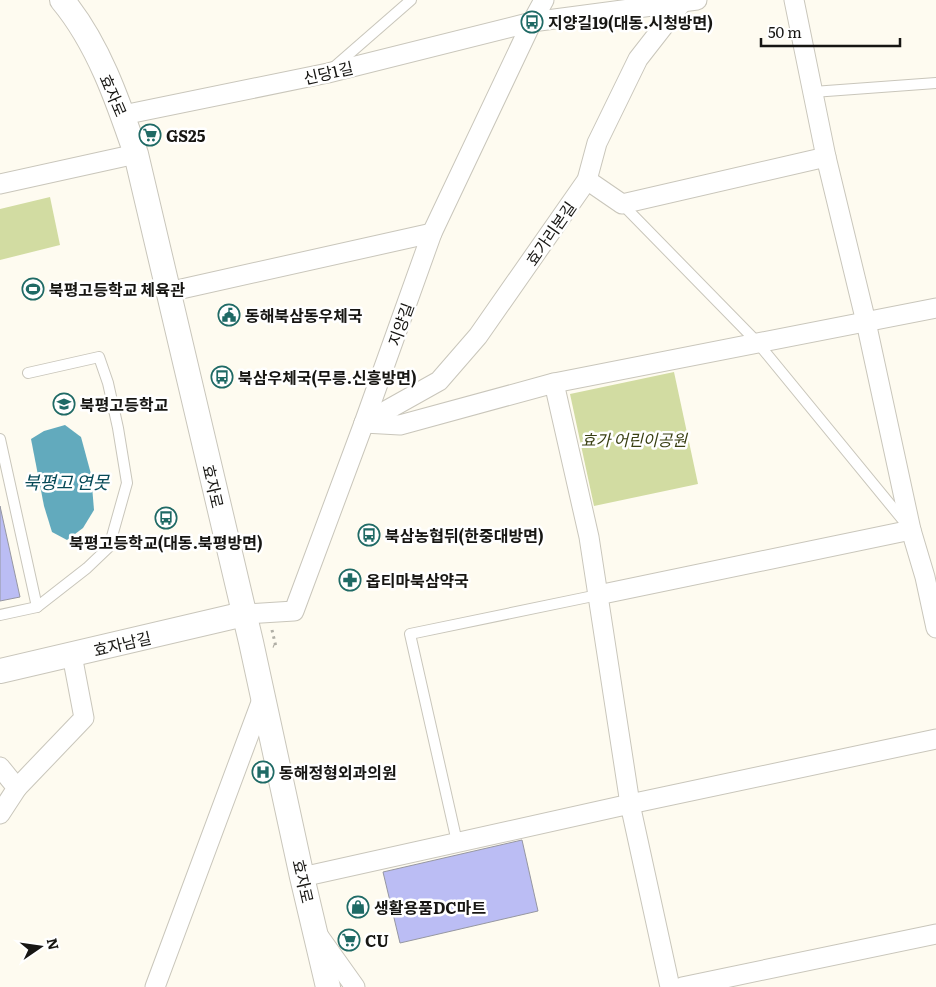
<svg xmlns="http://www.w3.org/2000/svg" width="936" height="987" viewBox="0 0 936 987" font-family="Literata,'Noto Sans KR',serif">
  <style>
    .green { fill: #d2dca2 }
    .water { fill: #62aabd }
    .building { fill: #bbbdf4; stroke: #9697a1 }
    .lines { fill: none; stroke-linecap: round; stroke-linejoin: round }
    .service-casing { stroke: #c9c6bb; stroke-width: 12 }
    .minor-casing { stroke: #c9c6bb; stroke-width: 21 }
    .tertiary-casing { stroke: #c9c6bb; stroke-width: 26 }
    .path { stroke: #b0aea5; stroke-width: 3; stroke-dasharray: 2.5 4; stroke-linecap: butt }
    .service { stroke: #fff; stroke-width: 10 }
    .minor { stroke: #fff; stroke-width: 19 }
    .tertiary { stroke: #fff; stroke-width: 24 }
    .labels { text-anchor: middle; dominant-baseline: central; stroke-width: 5; stroke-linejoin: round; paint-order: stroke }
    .poi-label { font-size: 16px; font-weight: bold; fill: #171613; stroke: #fff; text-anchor: start }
    .street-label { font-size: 16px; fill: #171613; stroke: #fff }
    .park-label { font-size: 16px; font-style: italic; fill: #393f13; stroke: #fff }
    .water-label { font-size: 18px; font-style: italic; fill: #064957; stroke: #fff }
  </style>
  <rect width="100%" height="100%" fill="#fefbf0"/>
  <!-- green -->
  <g class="green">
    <polygon points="50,197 60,245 0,260 0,209"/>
    <polygon points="674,372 698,484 594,506 570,394"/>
  </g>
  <!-- water -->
  <polygon class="water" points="65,425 81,437 91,474 94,510 83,528 67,540 52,532 44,506 31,439 44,431"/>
  <!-- building -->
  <g class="building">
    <polygon points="0,506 20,597 0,601"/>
    <polygon points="522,840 538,911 400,943 383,872"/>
  </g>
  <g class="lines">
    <!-- service casing -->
    <g class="service-casing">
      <g id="service">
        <polyline points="333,68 411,0"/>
        <polyline points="813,92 936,83"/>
        <polyline points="622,204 757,342 907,525"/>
        <polyline points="0,439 37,607"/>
        <polyline points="0,615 37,607 87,568 109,547 127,483 118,428 108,383 99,357 28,373"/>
        <polyline points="457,842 410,634 598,595"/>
      </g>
    </g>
    <!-- minor casing -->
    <g class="minor-casing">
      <g id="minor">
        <polyline points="794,0 826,157 866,322 911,530 925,577 936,628"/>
        <polyline points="123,115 328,73 532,22 697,0"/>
        <polyline points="587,180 622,204 826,157"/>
        <polyline points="0,184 136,154"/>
        <polyline points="168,292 432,233"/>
        <polyline points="554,383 589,537 630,804 936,739"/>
        <polyline points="364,423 400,425 554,383 936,308"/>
        <polyline points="364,423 439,381 478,336 587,180 597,143 638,59 684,0"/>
        <polyline points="598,595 911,530"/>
        <polyline points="244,614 294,611 364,423 432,233 532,22 544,0"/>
        <polyline points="0,767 17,788 0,814"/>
        <polyline points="17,788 84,718 72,655"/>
        <polyline points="302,877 630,804 670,987"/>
        <polyline points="318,935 355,987"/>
        <polyline points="155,987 263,697"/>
        <polyline points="682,987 936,934"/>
      </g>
    </g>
    <!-- tertiary casing -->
    <g class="tertiary-casing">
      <g id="tertiary">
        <path d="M62 0C98 43 118 101 136 154L251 642 302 877 328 987"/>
        <polyline points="0,671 244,614"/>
      </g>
    </g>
    <!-- path -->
    <polyline class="path" points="272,630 276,647 273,646"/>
    <!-- service -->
    <use href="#service" class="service"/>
    <!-- minor -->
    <use href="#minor" class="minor"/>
    <!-- tertiary -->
    <use href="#tertiary" class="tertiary"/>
  </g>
  <!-- icons -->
  <defs>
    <g id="bus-ring" transform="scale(1.125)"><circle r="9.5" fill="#fff" stroke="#1f6a65" stroke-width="1.5"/><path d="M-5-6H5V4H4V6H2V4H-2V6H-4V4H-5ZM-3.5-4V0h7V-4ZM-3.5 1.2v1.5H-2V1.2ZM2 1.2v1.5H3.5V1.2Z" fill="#1f6a65"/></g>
    <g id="supermarket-ring" transform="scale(1.125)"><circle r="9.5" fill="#fff" stroke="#1f6a65" stroke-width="1.5"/><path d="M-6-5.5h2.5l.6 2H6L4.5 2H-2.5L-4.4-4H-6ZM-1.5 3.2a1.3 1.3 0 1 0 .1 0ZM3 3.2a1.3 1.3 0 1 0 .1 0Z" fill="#1f6a65"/></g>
    <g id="stadium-ring" transform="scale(1.125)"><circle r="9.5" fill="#fff" stroke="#1f6a65" stroke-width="1.5"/><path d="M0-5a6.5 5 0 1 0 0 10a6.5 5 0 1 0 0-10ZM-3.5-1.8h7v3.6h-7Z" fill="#1f6a65"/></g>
    <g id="civic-ring" transform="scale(1.125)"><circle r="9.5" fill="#fff" stroke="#1f6a65" stroke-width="1.5"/><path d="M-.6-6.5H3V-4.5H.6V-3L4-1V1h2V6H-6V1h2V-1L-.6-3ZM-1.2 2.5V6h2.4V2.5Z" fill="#1f6a65"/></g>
    <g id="school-ring" transform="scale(1.125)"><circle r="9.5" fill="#fff" stroke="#1f6a65" stroke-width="1.5"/><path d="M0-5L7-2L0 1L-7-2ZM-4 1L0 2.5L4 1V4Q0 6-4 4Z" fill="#1f6a65"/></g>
    <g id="pharmacy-ring" transform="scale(1.125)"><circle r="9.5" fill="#fff" stroke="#1f6a65" stroke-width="1.5"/><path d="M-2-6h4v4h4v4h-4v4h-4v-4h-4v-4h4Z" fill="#1f6a65"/></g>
    <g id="hospital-ring" transform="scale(1.125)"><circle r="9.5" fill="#fff" stroke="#1f6a65" stroke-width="1.5"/><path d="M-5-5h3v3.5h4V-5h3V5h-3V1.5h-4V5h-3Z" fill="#1f6a65"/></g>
    <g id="shop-ring" transform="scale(1.125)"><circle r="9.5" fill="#fff" stroke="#1f6a65" stroke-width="1.5"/><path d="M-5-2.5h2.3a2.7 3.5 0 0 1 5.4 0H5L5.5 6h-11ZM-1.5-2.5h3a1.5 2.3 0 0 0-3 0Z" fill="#1f6a65"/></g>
  </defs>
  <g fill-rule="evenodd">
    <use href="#bus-ring" x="532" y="22"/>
    <use href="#supermarket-ring" x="150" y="135"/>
    <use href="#stadium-ring" x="33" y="289"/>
    <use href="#civic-ring" x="229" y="315"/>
    <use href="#bus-ring" x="222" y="377"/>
    <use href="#school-ring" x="64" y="404"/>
    <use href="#bus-ring" x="166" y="518"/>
    <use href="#bus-ring" x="369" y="535"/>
    <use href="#pharmacy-ring" x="350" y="580"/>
    <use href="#hospital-ring" x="263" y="772"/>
    <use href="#shop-ring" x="358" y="907"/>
    <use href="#supermarket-ring" x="349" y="940"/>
  </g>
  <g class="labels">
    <!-- poi labels -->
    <g class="poi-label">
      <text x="548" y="22">지양길19(대동.시청방면)</text>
      <text x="166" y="135">GS25</text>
      <text x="49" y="289">북평고등학교 체육관</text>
      <text x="245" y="315">동해북삼동우체국</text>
      <text x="238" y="377">북삼우체국(무릉.신흥방면)</text>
      <text x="80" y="404">북평고등학교</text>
      <text x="385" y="535">북삼농협뒤(한중대방면)</text>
      <text x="166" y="542" text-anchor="middle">북평고등학교(대동.북평방면)</text>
      <text x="366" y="580">옵티마북삼약국</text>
      <text x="279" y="772">동해정형외과의원</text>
      <text x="374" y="907">생활용품DC마트</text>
      <text x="365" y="940">CU</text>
    </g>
    <!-- street labels -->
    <g class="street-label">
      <text transform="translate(328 72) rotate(-13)">신당1길</text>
      <text transform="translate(114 95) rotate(67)">효자로</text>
      <text transform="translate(550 233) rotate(-55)">효가리본길</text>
      <text transform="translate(400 324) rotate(-70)">지양길</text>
      <text transform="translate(214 486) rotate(77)">효자로</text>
      <text transform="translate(122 643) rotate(-13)">효자남길</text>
      <text transform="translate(304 881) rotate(77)">효자로</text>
    </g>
    <!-- park labels -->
    <g class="park-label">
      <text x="634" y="439">효가 어린이공원</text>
    </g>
    <!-- water labels -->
    <g class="water-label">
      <text x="66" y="481">북평고 연못</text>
    </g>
  </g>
  <!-- north arrow -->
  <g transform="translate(40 947) rotate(77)" stroke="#ffffff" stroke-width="4" paint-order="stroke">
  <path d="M0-4L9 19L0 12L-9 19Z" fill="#171613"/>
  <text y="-8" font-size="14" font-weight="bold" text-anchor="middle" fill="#171613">N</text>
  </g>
  <!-- scale -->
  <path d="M761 38v8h139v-8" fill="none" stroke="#171613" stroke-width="2.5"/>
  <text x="768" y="38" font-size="15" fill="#171613" stroke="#ffffff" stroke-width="4" paint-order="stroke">50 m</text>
</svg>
